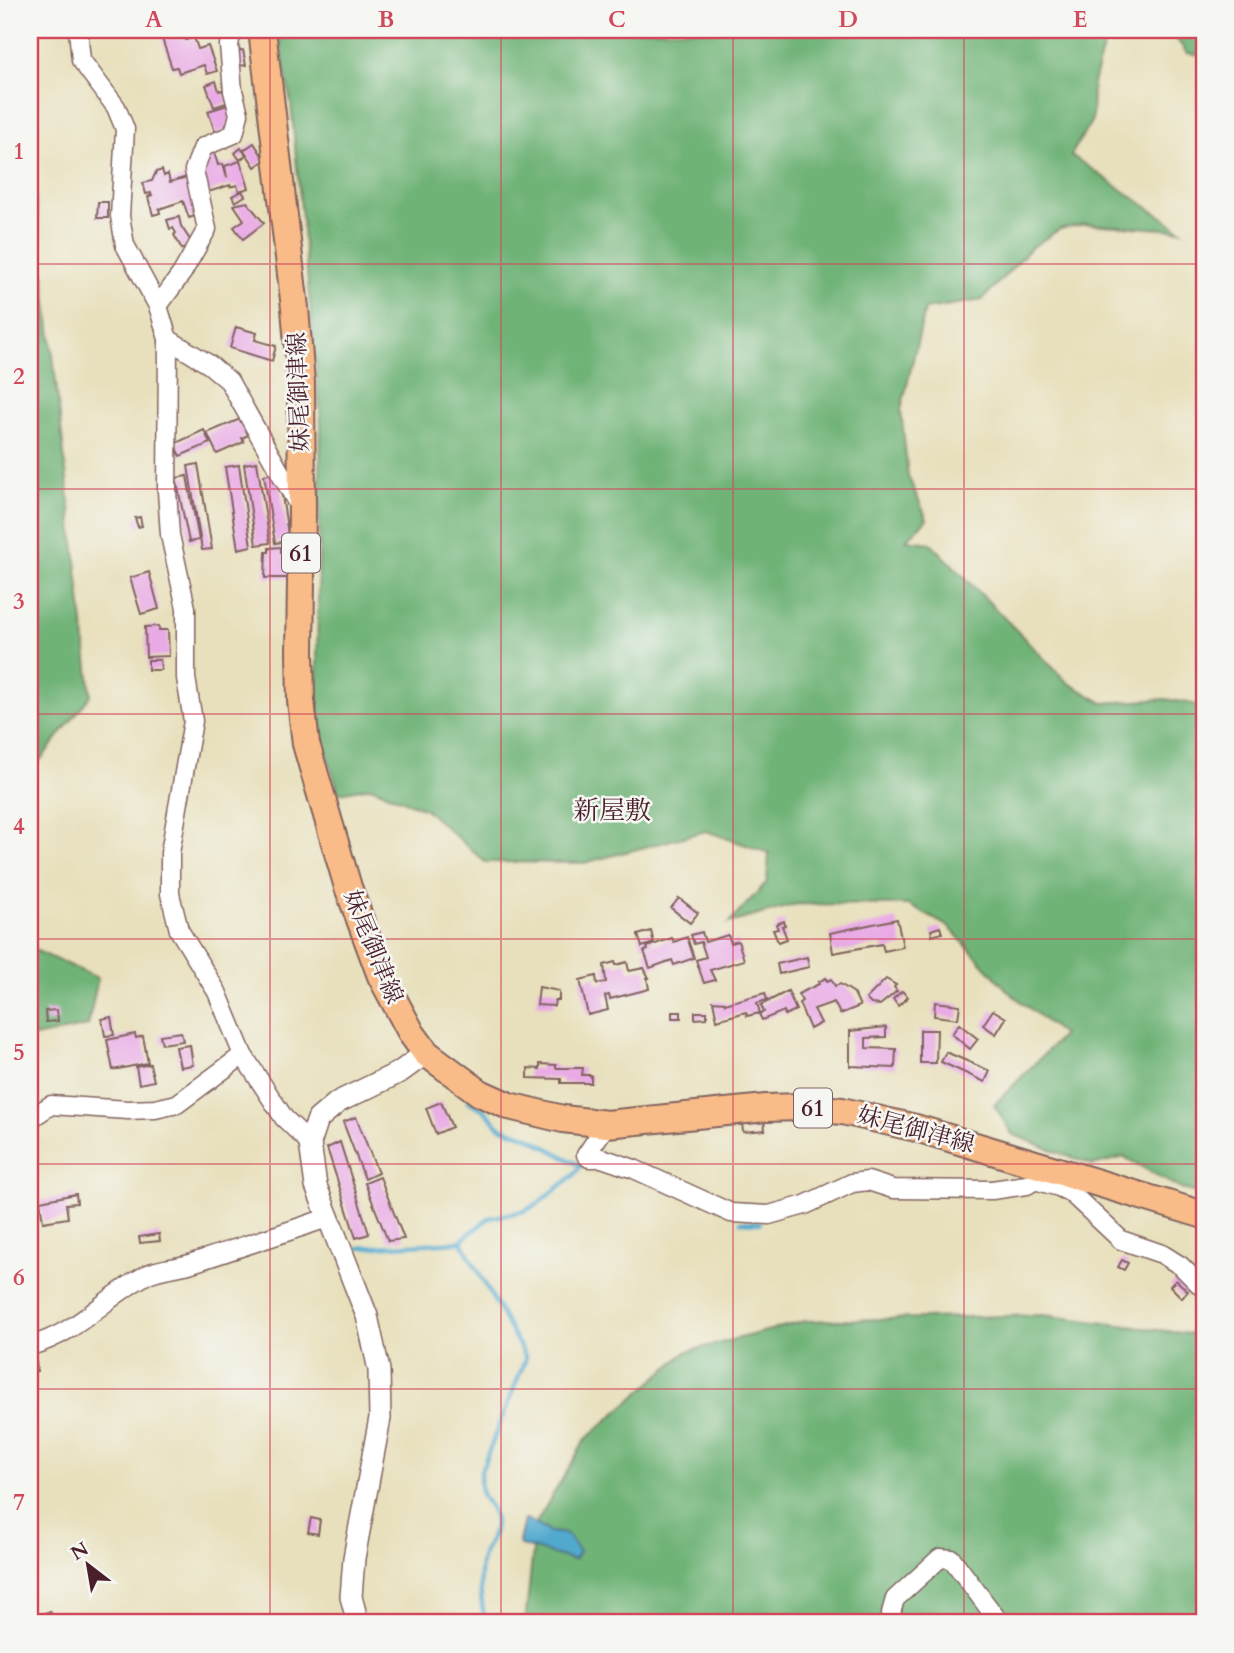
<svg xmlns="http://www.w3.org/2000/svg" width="1234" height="1653" viewBox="0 0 1234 1653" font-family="Cardo,'Noto Serif JP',serif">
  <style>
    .forest { fill: #70b377; stroke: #5d6951; stroke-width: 2 }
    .water { fill: #51a9ce; stroke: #4e647c; stroke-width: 2 }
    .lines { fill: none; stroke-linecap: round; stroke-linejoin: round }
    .stream { stroke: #51a9ce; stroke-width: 4.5 }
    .building { fill: #e9aae5 }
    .minor-casing { stroke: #81635e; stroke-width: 21 }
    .tertiary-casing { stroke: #81635e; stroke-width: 24 }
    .primary-casing { stroke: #81635e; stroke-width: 30 }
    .minor { stroke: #fff; stroke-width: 18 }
    .tertiary { stroke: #fff; stroke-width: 21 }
    .primary { stroke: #f9bc89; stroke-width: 26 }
    .grid { fill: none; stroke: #d1495b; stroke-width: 2; stroke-opacity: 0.55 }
    .labels { text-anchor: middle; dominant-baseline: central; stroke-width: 5; stroke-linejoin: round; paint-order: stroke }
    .shield { fill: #f6f6f2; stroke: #7e6067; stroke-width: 2 }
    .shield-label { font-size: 23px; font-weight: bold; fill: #4a1f2b }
    .street-label { font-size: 24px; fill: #4a1f2b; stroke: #f6f6f2 }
    .neighbourhood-label { font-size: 26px; fill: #4a1f2b; stroke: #f6f6f2 }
    .neatline { fill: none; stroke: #d1495b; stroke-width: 2.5 }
    .grid-label { font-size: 23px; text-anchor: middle; font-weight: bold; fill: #d1495b }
  </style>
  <rect width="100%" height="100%" fill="#f6f6f2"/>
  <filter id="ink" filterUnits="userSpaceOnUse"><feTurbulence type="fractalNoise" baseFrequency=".0143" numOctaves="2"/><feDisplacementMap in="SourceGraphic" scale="14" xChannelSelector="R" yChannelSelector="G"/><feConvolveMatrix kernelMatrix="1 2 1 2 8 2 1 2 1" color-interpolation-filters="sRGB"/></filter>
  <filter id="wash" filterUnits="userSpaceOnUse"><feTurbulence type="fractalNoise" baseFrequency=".00686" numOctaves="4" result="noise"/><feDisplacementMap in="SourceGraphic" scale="28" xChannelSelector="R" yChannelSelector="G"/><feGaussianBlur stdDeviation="1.57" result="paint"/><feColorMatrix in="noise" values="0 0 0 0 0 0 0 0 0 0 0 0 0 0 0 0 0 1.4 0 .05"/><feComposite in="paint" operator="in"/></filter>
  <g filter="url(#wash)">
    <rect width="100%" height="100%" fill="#e8e0bc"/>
    <!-- forest -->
    <g class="forest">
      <polygon points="278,30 1108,30 1093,83 1092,120 1071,155 1181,230 1085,224 1060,229 1032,247 982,300 925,309 901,410 908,476 927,519 906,540 931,543 1067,682 1103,703 1166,699 1204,706 1204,1194 1181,1189 1124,1157 1093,1165 1057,1152 1012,1134 994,1105 1063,1035 1009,992 949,927 909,905 797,904 729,923 767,882 769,853 706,831 584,863 485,862 425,809 371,787 339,793 316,721 321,421 291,104"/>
      <polygon points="1170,30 1204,30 1204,56 1187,53"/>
      <polygon points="30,150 91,695 30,773"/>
      <polygon points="30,948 98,978 88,1026 30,1038"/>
      <polygon points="1043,1315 1204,1336 1204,1623 525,1623 536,1523 586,1439 686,1352 805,1321"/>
    </g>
    <!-- water -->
    <polygon class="water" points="526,1519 550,1532 567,1534 579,1552 574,1560 520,1545 519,1542 524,1520"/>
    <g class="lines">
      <!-- stream -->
      <g class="stream">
        <polyline points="468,1101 484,1110 500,1127 526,1136 577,1164 588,1163"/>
        <polyline points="741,1222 760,1223"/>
        <path d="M461 1241 526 1358 481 1471C476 1503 494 1501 495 1522 496 1535 485 1545 482 1558 477 1579 482 1602 485 1623"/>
        <polyline points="359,1248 459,1242 489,1218 524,1211 536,1205 574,1175 581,1165"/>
      </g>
    </g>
    <g id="blocks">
      <!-- building -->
      <g class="building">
        <polygon points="179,30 183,30 186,40 194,37 198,49 208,46 217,71 207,74 204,65 179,73 177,67 172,68 161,36"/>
        <polygon points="243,50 246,65 238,66 236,51"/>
        <polygon points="216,81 219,91 222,90 230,102 214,107 206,85"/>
        <polygon points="228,105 231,116 230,124 226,125 227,129 216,135 208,111"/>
        <polygon points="254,143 265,160 255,167 244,150"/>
        <polygon points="241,148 246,155 240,160 235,153"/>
        <polygon points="213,149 218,165 223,164 227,178 225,166 240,161 249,188 239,191 237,185 230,187 230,185 205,193 197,171 204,169 201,161 203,153"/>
        <polygon points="162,170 164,176 168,174 170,182 187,177 198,215 189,218 183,201 159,209 160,213 153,215 148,197 152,195 151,193 146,194 143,183 152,181 156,172"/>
        <polygon points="242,191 245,196 235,202 232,196"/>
        <polygon points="98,202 108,202 108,218 97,218"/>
        <polygon points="247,202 264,223 243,239 234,227 244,220 234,205"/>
        <polygon points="179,217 181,226 192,243 182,249 174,235 176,233 173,228 170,229 167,220"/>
        <polygon points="236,327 257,333 255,340 276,346 272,361 230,348"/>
        <polygon points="245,417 252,433 242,438 244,442 217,454 207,433"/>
        <polygon points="204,430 210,443 180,456 174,444"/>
        <polygon points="257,462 270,543 256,545 244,464"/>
        <polygon points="198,464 212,549 202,550 188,466"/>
        <polygon points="239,465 251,546 238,549 225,467"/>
        <polygon points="274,473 281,489 289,541 275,543 264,475"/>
        <polygon points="187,476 199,540 189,542 176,478"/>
        <polygon points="140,517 142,526 138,527 135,518"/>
        <polygon points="281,547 281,552 290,553 290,578 265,578 266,552 269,552 269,548"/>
        <polygon points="149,572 159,609 141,614 130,578"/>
        <polygon points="159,626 159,630 168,630 169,656 146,657 145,627"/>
        <polygon points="148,660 160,660 161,670 148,670"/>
        <polygon points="679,898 698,913 690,923 671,908"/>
        <polygon points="897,919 903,947 884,951 882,944 833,953 830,933"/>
        <polygon points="784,921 785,925 782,926 787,939 778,942 773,930 778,929 776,924"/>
        <polygon points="940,927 942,933 932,936 931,930"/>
        <polygon points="651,931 654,943 642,947 638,935"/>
        <polygon points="702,932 705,942 728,935 731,943 738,941 744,960 710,970 715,980 704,983 696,960 706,957 701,942 694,944 691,935"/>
        <polygon points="687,937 694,958 674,965 672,960 650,968 644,951 648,950 647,947 672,938 674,942"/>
        <polygon points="807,957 809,967 779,974 777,964"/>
        <polygon points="615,962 616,965 627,962 629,971 644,968 649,978 647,978 649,989 610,999 609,995 605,996 608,1010 588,1015 580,980 596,976 597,984 606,982 604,965"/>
        <polygon points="826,978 827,981 831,979 835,986 840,984 854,993 860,1006 840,1014 834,1002 814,1009 821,1023 810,1029 799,1003 802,1001 798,994 819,984 818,982"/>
        <polygon points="886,979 896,985 894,987 897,991 880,1005 871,1004 866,999"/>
        <polygon points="539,987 559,991 559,1000 555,1000 554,1006 537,1005"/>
        <polygon points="788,991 796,1010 785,1015 784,1011 762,1020 759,1014 764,1012 761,1005"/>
        <polygon points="902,991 908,997 898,1006 893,999"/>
        <polygon points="765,993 767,1000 757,1003 760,1013 747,1016 746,1012 717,1020 713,1001 725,1002 725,1004"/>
        <polygon points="935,1002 960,1005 958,1019 934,1016"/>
        <polygon points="57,1010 58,1021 46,1022 45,1011"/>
        <polygon points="993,1010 1006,1018 996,1034 983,1025"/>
        <rect x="672" y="1012" width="9" height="6"/>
        <polygon points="695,1012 707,1012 707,1018 695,1019"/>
        <polygon points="111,1017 114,1035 105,1036 102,1019"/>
        <polygon points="959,1024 978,1039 970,1049 952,1034"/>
        <polygon points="886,1027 886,1037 866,1038 866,1048 896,1049 895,1068 850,1066 850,1031"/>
        <polygon points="920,1030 937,1030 936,1063 920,1063"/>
        <polygon points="181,1032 183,1041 162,1044 160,1035"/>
        <polygon points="135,1034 136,1038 143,1036 148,1063 113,1070 107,1040"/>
        <polygon points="190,1045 193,1065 180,1067 176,1047"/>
        <polygon points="946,1052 990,1071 985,1082 941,1062"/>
        <polygon points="150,1064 154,1081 139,1084 136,1067"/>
        <polygon points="540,1064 556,1065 556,1068 583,1068 582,1075 591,1075 591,1083 561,1083 561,1079 528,1078 528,1068 540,1069"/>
        <polygon points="441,1102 452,1127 436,1134 426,1108"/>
        <polygon points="356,1117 378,1173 365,1179 343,1122"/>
        <polygon points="764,1121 765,1130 743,1132 742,1123"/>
        <polygon points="340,1142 369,1234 356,1238 327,1148"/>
        <polygon points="380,1177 404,1239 388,1241 365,1183"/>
        <polygon points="76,1194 77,1203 66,1204 68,1218 43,1222 40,1201"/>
        <polygon points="159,1234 160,1241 140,1243 139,1237"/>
        <polygon points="1122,1260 1128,1263 1124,1270 1118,1267"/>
        <polygon points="1176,1280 1188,1291 1182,1298 1170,1286"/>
        <polygon points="36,1362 37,1371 30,1372 30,1363"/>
        <polygon points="311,1518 320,1520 318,1534 308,1532"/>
        <polygon points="50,1611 54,1620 46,1623 42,1614"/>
        <polygon points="41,1615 44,1623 31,1623 30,1619"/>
      </g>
    </g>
  </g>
  <g filter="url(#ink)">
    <use href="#blocks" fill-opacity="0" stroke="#81635e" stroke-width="2"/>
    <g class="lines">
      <!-- minor casing -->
      <g class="minor-casing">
        <g id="minor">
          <polyline points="78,30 81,60 116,107 125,129 120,216 125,245 158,306 168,339 167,491 170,535 186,608 186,678 193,721 170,853 170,894 179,930 217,992 243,1055 284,1118 310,1143"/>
          <polyline points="158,306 182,273 207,229 194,170 203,147 234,134 239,114 233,91 229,45 232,30"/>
          <polyline points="168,339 210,365 229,381 299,506"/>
          <polyline points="30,1119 51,1105 128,1110 155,1109 177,1104 243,1055"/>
          <polyline points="607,1124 586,1155 589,1158 602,1158 634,1169 731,1213 769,1215 805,1205 852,1183 868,1181 893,1189 992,1190 1027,1185 1035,1180 1045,1166"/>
          <polyline points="1035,1180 1059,1187 1071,1193 1121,1240 1162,1254 1181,1266 1204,1289"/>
          <path d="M30 1346C80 1332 103 1298 148 1274 160 1268 176 1268 189 1264 235 1249 281 1234 327 1218"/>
          <polyline points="896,1623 891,1613 895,1599 940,1558 952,1559 1000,1623"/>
        </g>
      </g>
      <!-- tertiary casing -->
      <g class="tertiary-casing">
        <polyline id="tertiary" points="358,1623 351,1597 354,1558 380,1418 379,1370 367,1316 316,1186 310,1143 318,1119 338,1102 400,1072 426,1053"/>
      </g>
      <!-- primary casing -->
      <g class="primary-casing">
        <polyline id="primary" points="262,30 295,308 301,383 302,510 300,652 301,701 306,744 348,887 381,976 412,1034 426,1053 480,1093 509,1106 563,1119 607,1124 766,1108 800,1107 842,1111 916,1128 1204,1215"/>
      </g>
      <!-- minor -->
      <use href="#minor" class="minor"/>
      <!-- tertiary -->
      <use href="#tertiary" class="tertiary"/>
      <!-- primary -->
      <use href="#primary" class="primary"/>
    </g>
  </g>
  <!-- grid -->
  <path class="grid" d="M270 30V1623M501 30V1623M733 30V1623M964 30V1623M30 264H1204M30 489H1204M30 714H1204M30 939H1204M30 1164H1204M30 1389H1204"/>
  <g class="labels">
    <!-- shield labels -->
    <g class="shield">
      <rect x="282" y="533.5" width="38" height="39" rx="5"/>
      <rect x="794" y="1088.5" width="38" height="39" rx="5"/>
    </g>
    <g class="shield-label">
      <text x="301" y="553">61</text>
      <text x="813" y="1108">61</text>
    </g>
    <!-- street labels -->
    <g class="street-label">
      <text transform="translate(299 392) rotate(-92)">妹尾御津線</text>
      <text transform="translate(373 947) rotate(68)">妹尾御津線</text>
      <text transform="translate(916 1130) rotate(15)">妹尾御津線</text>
    </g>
    <!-- neighbourhood labels -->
    <g class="neighbourhood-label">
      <text x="612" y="810">新屋敷</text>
    </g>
  </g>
  <!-- margin -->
  <rect width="1234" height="1653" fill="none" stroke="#f6f6f2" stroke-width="77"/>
  <!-- north arrow -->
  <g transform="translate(88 1565) rotate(329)" stroke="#f6f6f2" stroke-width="5" paint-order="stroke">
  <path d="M0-5L12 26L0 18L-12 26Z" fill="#4a1f2b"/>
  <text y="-10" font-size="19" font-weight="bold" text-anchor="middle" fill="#4a1f2b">N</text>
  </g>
  <rect x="38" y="38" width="1158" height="1576" class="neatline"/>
  <g class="grid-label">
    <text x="154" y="27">A</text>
    <text x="386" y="27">B</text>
    <text x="617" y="27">C</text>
    <text x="848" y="27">D</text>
    <text x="1080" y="27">E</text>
    <text x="19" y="159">1</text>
    <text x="19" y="384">2</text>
    <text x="19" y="609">3</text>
    <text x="19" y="834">4</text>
    <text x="19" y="1060">5</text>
    <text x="19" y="1285">6</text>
    <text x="19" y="1510">7</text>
  </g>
</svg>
